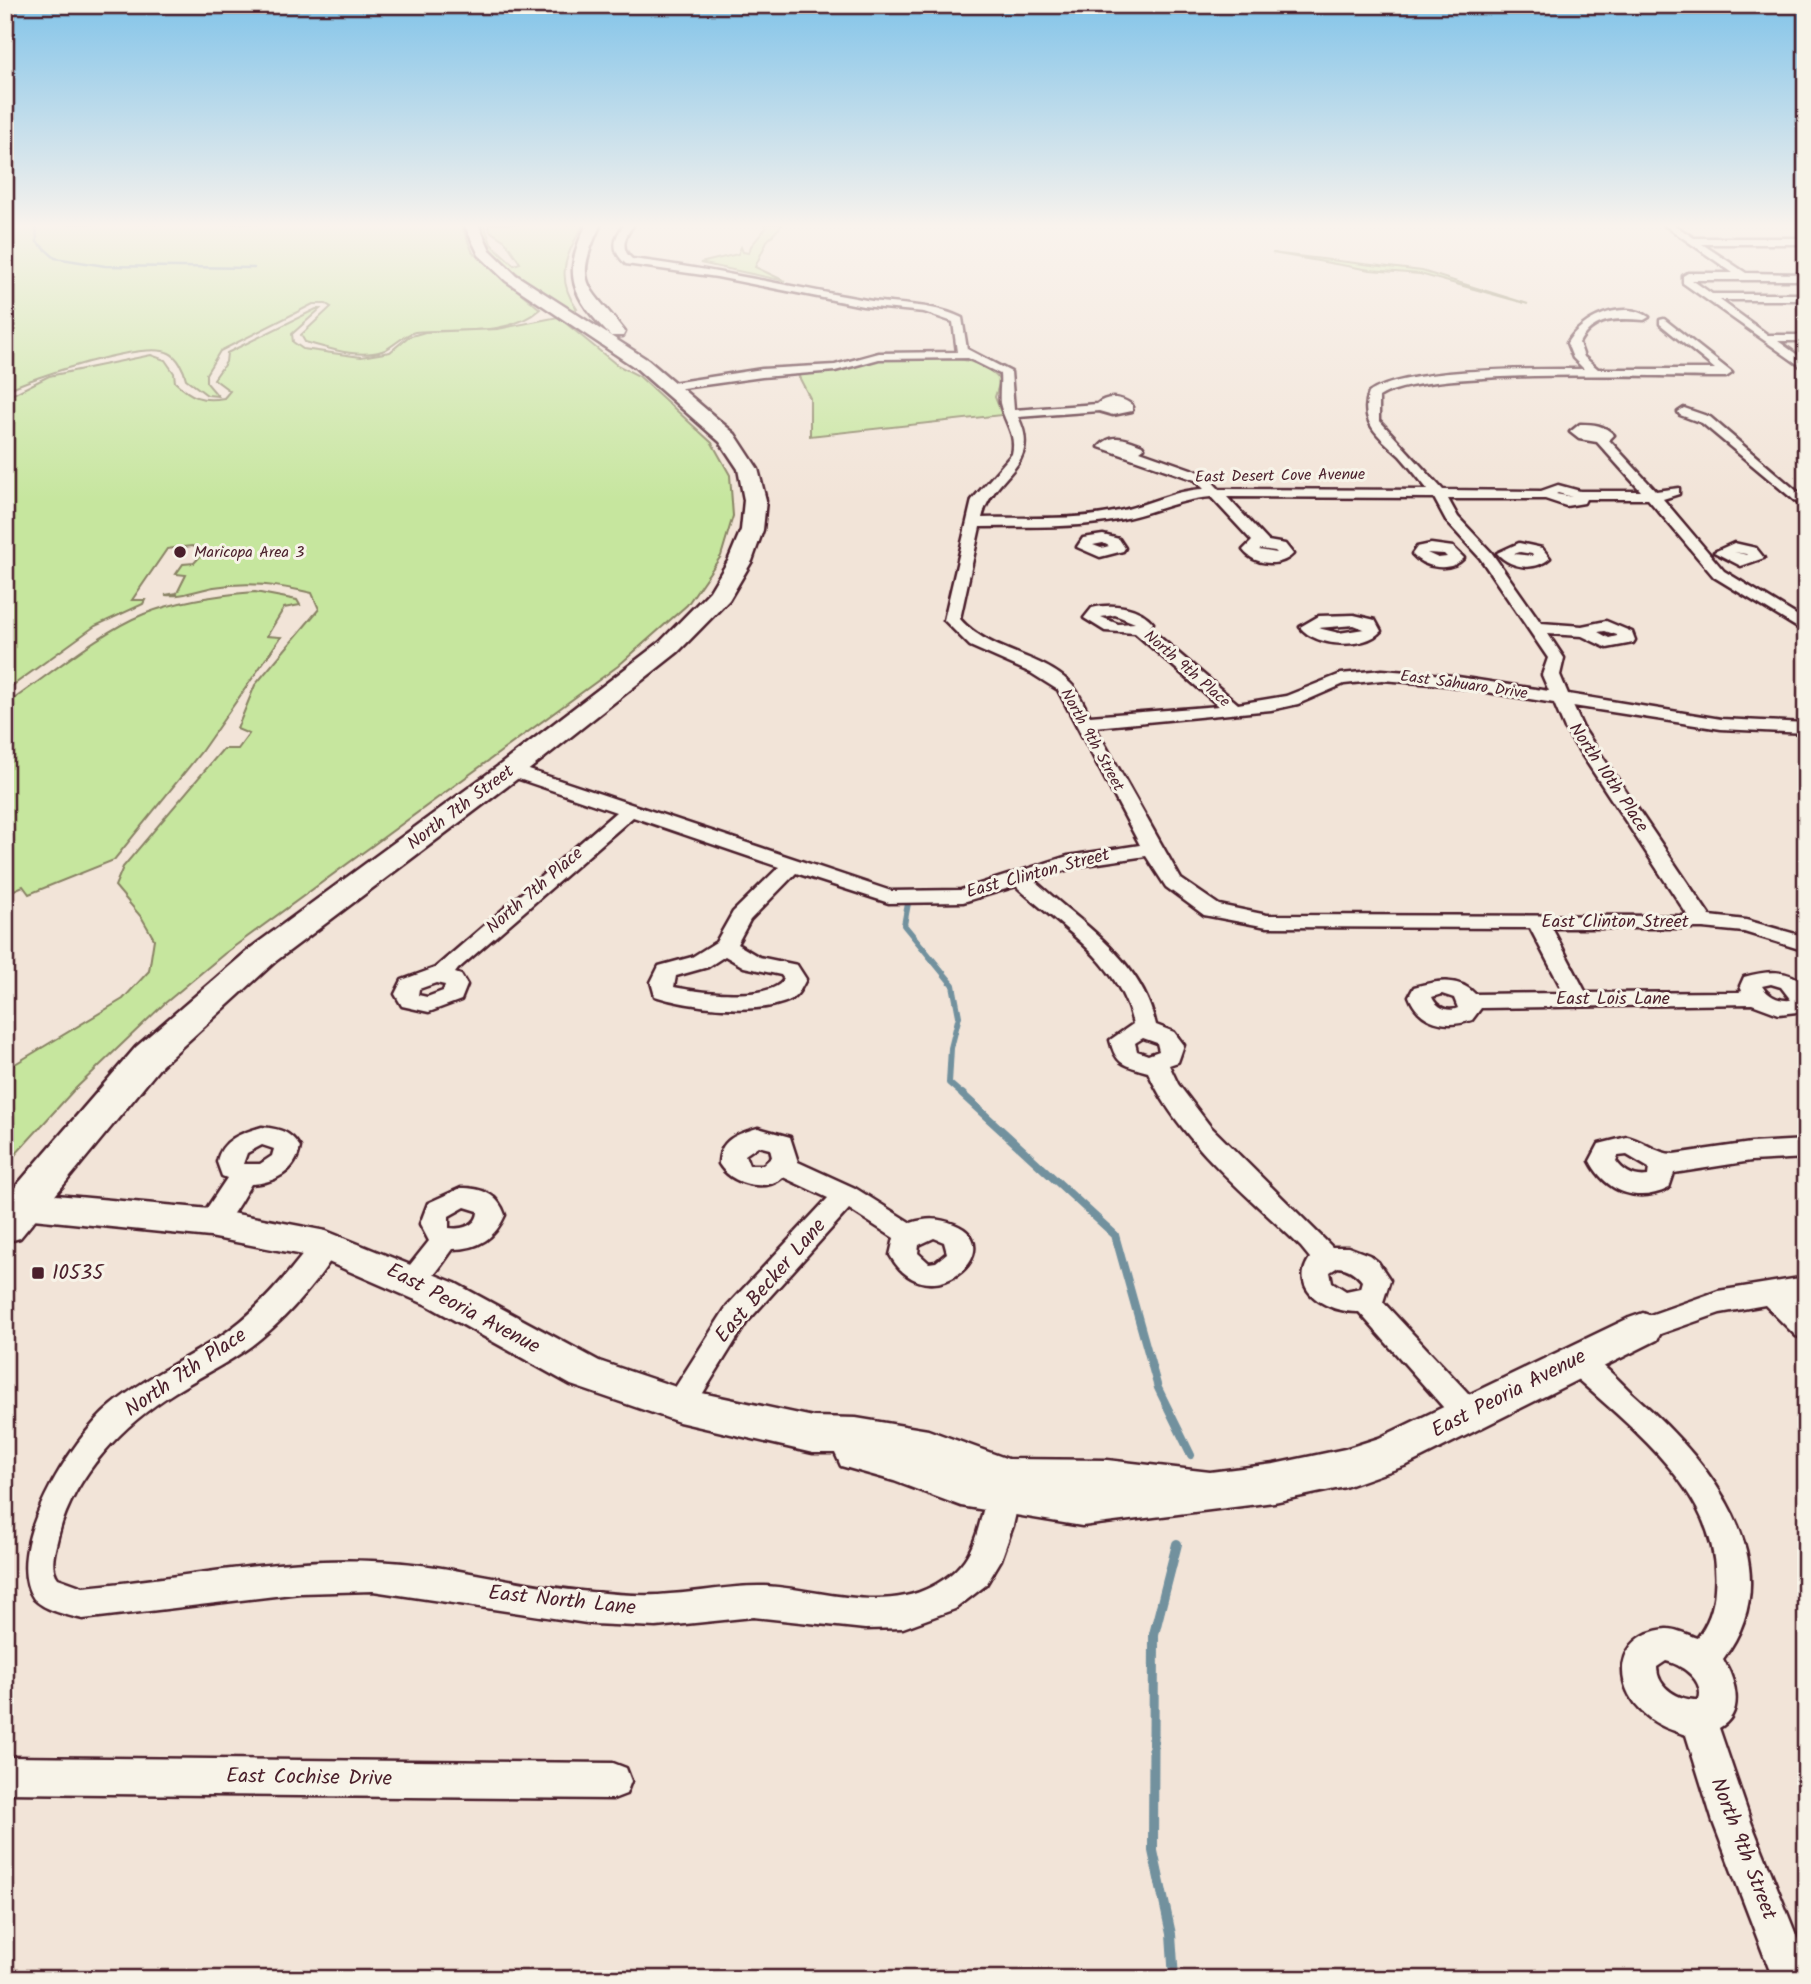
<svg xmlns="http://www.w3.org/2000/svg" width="1811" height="1984" viewBox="0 0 1811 1984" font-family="Kalam,sans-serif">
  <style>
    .green { fill: #c6e69e; stroke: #888264; stroke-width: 2 }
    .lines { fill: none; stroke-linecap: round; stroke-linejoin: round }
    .stream-far3 { stroke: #72919e; stroke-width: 2.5 }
    .stream-far2 { stroke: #72919e; stroke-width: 6 }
    .stream-far1 { stroke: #72919e; stroke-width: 8 }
    .stream { stroke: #72919e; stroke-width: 10 }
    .street-casing { stroke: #4a1f2b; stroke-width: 5 }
    .secondary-casing { stroke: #4a1f2b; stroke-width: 5 }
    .primary-casing { stroke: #4a1f2b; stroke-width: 5 }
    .street { fill: #f7f3e8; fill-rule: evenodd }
    .secondary { fill: #f7f3e8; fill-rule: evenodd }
    .primary { fill: #f7f3e8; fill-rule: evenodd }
    .poi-dot { fill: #4a1f2b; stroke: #f7f3e8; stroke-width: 2.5 }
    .labels { text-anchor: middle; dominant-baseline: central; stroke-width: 6; stroke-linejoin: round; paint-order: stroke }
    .far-street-label { font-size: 16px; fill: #4a1f2b; stroke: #f7f3e8 }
    .far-poi-label { font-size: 16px; fill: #4a1f2b; stroke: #f7f3e8; text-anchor: start }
    .street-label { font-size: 18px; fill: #4a1f2b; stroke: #f7f3e8 }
    .near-poi-label { font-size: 21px; fill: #4a1f2b; stroke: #f7f3e8; text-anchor: start }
    .near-street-label { font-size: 21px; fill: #4a1f2b; stroke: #f7f3e8 }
  </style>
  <rect width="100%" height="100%" fill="#f2e4d8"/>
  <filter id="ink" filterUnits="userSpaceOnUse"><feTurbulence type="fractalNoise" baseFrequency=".0143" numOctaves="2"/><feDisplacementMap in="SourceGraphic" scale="14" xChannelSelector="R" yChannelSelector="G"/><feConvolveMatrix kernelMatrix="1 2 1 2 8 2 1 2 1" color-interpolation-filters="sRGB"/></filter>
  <g filter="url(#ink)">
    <!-- green -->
    <g class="green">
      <path d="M5 224H461L473 253 540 309C508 338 455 328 415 332 402 335 394 347 382 351 358 359 328 348 305 342L301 335 331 307 326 304H313L220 351 206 374V382L218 396 207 395 186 379C184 370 178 357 169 353 145 340 30 378 5 391Z"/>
      <path d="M479 224H484L491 244 514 265 520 263 505 241 490 231 488 224H584C565 255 555 278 577 309L571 311C543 292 486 259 479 224Z"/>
      <polygon points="764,224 783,224 767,241 755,267 785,281 700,263 738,254 741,247 743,252 749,253 751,246 766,228"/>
      <polygon points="1272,253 1422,271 1528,304 1420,274 1370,270"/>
      <path d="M316 309H320L292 334 293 342 303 349 361 357 390 352 408 337 425 332 498 329 558 317 617 365 639 376 712 443 730 475 733 516 721 556 687 605 618 666 224 954 164 1004 73 1091 5 1166V1070L123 999 149 971 154 939 142 918 115 886 123 867 223 749H238L249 734 237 729 255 685 319 609 312 593C278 585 248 581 214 587 197 590 182 597 165 595L177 593 186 575 176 574 183 564 194 563 206 550 192 546 167 549 132 600H145L143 604 95 626 5 691V398L49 376 151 355 165 360 174 373 175 382C191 397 201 402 224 398L230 391 214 379 226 362 227 353Z"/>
      <path d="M874 358C908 358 978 348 1000 381L995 397 1002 415 810 436V398L798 375 836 370Z"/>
      <path d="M255 592 297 600 300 605 284 608 267 636 281 637 201 752 114 860 29 894 23 886 10 892 5 890V705C47 677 99 632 144 614 179 600 218 595 255 592Z"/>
    </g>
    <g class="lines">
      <!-- stream-far3 -->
      <polyline class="stream-far3" points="36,224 37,242 55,258 105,266 254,268"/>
      <!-- stream-far2 -->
      <polyline class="stream-far2" points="909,898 904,925 953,985 959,1016 951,1048 949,1083 964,1096"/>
      <!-- stream-far1 -->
      <polyline class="stream-far1" points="962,1094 1115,1235 1158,1388 1191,1455"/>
      <!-- stream -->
      <polyline class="stream" points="1174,1979 1171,1934 1153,1851 1154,1634 1177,1544"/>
      <!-- street casing -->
      <g class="street-casing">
        <g id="street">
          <path d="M625 224H634C625 236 619 248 632 259 709 268 785 286 861 299 895 306 930 302 962 318L967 349 1011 372 1014 410 1097 404C1107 395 1122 397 1132 405V411L1113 415 1099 411 1018 417C1043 467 992 474 982 518 1027 517 1075 521 1119 511 1148 505 1174 490 1204 489L1195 480 1099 447C1112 432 1126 439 1142 445L1144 448 1140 451 1205 474 1219 489 1428 490C1419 479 1410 467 1400 456 1381 438 1358 423 1369 393 1406 367 1535 369 1584 369L1573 358 1567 343C1581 318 1624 299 1649 317L1644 320C1618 318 1593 317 1579 343L1584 357 1598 369H1715L1660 324V320L1664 319 1730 371 1732 373 1726 377C1662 377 1421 367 1379 397V420L1443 490 1541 491 1558 485 1580 491H1641L1597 442 1579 439 1570 432 1580 424C1594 424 1604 425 1614 435L1609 440 1656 491 1679 488V494L1663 499 1724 571 1806 621V633L1714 577 1648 499H1586L1584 503 1566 506 1545 499H1448L1458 517 1491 552 1541 623 1582 626 1606 621 1632 632 1635 640 1633 643 1607 648 1582 636 1548 634 1564 658 1560 675 1568 694 1721 719 1806 723V733L1721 729 1573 706 1583 728 1710 916 1746 920 1806 937V951L1744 932 1703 928H1552L1586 993 1739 992 1742 991 1740 986 1744 977C1767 971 1787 968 1806 985V1011L1779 1014 1752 1004 1481 1008 1472 1020C1446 1029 1419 1023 1409 996L1414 987C1435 981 1458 976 1475 994L1564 993 1530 928 1267 927 1204 915 1166 887 1146 856 1078 866 1034 880C1082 925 1140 957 1156 1025L1174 1032 1184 1045 1178 1062 1169 1065 1178 1084 1210 1126 1332 1247H1348L1369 1255 1378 1262 1390 1280 1383 1302 1481 1407 1485 1416 1481 1425 1470 1429 1459 1425 1359 1312C1330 1313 1287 1292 1310 1258L1301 1247C1247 1194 1180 1143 1148 1072 1124 1065 1116 1065 1110 1040L1133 1024C1119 960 1061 928 1016 886L963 902 889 903 796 873 750 920 737 944 759 957 797 965 806 979C802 987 798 996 790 1000 757 1016 689 1007 655 996L651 982 659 966 692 957 716 942 733 912 779 867 633 817 458 969 455 973 461 975 467 985 461 1000 429 1012 402 1006 395 994 402 980 435 968 616 812 504 774 502 770 504 766 511 764 891 891 961 890 1068 856 1140 845 1058 690 1031 673 970 646 944 620 972 500 1012 454C1017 434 1004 422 1000 403 999 394 1001 384 1000 374L968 358 879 359 835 371 762 377 668 390V384L672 383 762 369 835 365 879 353 957 352 953 322 924 312 863 306 717 277 626 264C611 251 613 238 625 224ZM1558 493 1572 497 1556 494ZM1211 497 1252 541 1243 550C1254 565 1280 568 1293 554L1285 544 1268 541 1227 497 1434 498 1447 522 1480 558 1548 658 1542 675 1549 691 1445 675 1382 670 1341 674 1286 696 1238 704 1149 628 1153 623C1139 606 1113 603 1092 608L1084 618 1105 631 1135 633 1219 706 1090 716C1084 706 1079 691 1070 683 1039 653 990 653 960 619L980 527C1027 526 1076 529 1122 519 1153 513 1180 499 1211 497ZM1261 549 1275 551 1277 553 1259 550ZM1115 615 1135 623 1118 624 1101 617ZM1605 631 1617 635V636L1609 638 1598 632ZM1382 680 1445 685 1554 703 1565 729 1688 916 1267 915 1219 905 1181 879 1095 727 1271 710 1298 704 1344 684ZM725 956 744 967 781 975 784 979C772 1002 697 992 674 987L676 976 708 967ZM436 983 445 985 443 991 427 997 418 995 419 989ZM1771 984 1781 987 1791 1000C1779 1001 1769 997 1762 986ZM1442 994 1454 998 1458 1008C1448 1013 1436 1007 1432 997ZM1143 1038 1157 1043 1159 1051 1148 1055 1137 1051 1135 1043ZM1338 1267C1348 1268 1355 1272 1362 1281L1360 1288 1346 1291 1332 1282 1330 1272Z"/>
          <polygon points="1663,224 1673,224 1694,238 1806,238 1806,244 1702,244 1746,273 1806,274 1806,280 1692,280 1712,294 1806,294 1806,300 1720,300 1768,335 1806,335 1806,341 1778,341 1806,361 1806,370 1683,283 1683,276 1688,273 1733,273"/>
          <polygon points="1684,408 1710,417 1806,499 1806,510 1702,423 1680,415 1678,412"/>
          <path d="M1103 535 1119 539 1125 548 1123 551 1100 557 1077 547 1083 538ZM1103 543 1109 546 1101 548 1093 545Z"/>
          <path d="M1519 543 1542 548 1550 558C1535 572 1509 568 1497 553ZM1520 552 1532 554 1533 556 1514 554Z"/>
          <path d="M1734 543 1756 548 1764 558 1741 566 1714 552ZM1734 552 1746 554 1747 555Z"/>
          <path d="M1431 544 1453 547 1464 558C1450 573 1424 568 1412 554L1417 547ZM1427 553 1444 554 1447 557 1438 558Z"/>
          <path d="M1354 615 1375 620 1381 631C1364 650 1315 647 1300 627L1319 616ZM1354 625 1364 629 1339 633 1318 628Z"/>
          <path d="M262 1127C279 1129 290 1131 300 1147 296 1172 274 1183 251 1184 239 1202 225 1238 201 1230L197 1223 227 1178 222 1176 217 1162C221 1139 242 1133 262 1127ZM262 1145 274 1149 272 1156 260 1164H243L247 1153Z"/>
          <path d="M758 1128 790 1137 798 1162 855 1188 911 1223C927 1218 938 1218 954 1224 1013 1247 928 1324 890 1255L894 1238 849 1209 747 1322 690 1414 679 1418 668 1414 664 1405 727 1306 828 1198 783 1177C764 1193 731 1184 719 1164 719 1139 737 1134 758 1128ZM758 1146 770 1149 772 1157 763 1165H749L745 1155ZM934 1238 944 1242 947 1253 936 1262 929 1263 918 1253 919 1245Z"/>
          <path d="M1627 1137C1644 1141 1657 1154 1674 1154L1751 1143 1806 1140V1158L1751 1161 1674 1173 1669 1188C1637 1204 1606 1192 1590 1161L1599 1144ZM1627 1155 1649 1168 1648 1176C1634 1178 1624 1172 1616 1161L1618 1156Z"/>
          <path d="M461 1188C482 1188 498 1194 505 1215 495 1238 479 1249 453 1249 440 1266 426 1295 402 1288L398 1280 429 1241 420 1224 428 1203ZM465 1207 478 1211C478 1226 461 1230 449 1228V1216Z"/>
          <path d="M326 1235 336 1238 340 1245C321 1278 290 1314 261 1338 235 1360 204 1374 175 1392 123 1424 73 1476 58 1537 55 1550 49 1567 58 1578L83 1587C179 1579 275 1557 372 1561 446 1563 518 1586 591 1592 617 1594 644 1597 670 1594 702 1592 733 1585 765 1586 818 1589 881 1613 931 1587 986 1559 974 1519 996 1472L1007 1468 1018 1472 1023 1482 1013 1526 1001 1560 986 1585 955 1609 903 1628 865 1629 753 1617 656 1627 593 1624 373 1591 300 1593 83 1619C67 1615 46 1611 34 1599 0 1550 73 1437 111 1406 151 1372 201 1354 241 1321 270 1297 293 1267 316 1238Z"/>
          <polygon points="1806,1277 1806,1299 1796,1300 1806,1310 1806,1339 1796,1336 1765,1305 1720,1313 1643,1340 1633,1337 1629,1329 1633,1321 1718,1291"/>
          <path d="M1576 1349C1598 1357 1617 1379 1634 1395 1706 1458 1796 1563 1723 1659 1735 1680 1746 1713 1719 1728L1751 1822 1806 1960V1979H1773L1713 1822 1686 1735C1672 1730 1658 1726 1647 1716 1611 1688 1614 1634 1666 1629 1675 1628 1688 1635 1697 1638 1708 1624 1714 1608 1715 1589 1723 1494 1629 1426 1566 1369L1561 1361 1566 1353ZM1666 1661C1683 1665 1705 1681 1699 1700 1681 1701 1657 1689 1657 1667Z"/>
          <polygon points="5,1757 613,1763 626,1768 631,1781 626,1794 613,1799 5,1793"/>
        </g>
      </g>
      <!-- secondary casing -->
      <g class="secondary-casing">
        <polygon id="secondary" points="23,1192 210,1209 326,1231 455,1283 599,1361 679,1388 813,1417 856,1418 928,1430 1008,1459 1107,1460 1210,1472 1274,1464 1345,1449 1379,1438 1629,1318 1643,1313 1657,1318 1663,1329 1657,1340 1407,1465 1345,1487 1274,1502 1082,1526 961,1506 894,1481 841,1466 835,1453 813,1453 679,1422 571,1385 427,1305 319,1258 210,1237 23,1218 10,1215 5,1204 10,1195"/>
      </g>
      <!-- primary casing -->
      <g class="primary-casing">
        <g id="primary">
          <polygon points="464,224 478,224 490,250 516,275 648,360 735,434 758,469 766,500 763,530 752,561 729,600 678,652 521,776 276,961 162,1065 20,1238 5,1242 5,1199 136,1047 252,947 501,764 660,642 710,591 728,561 741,530 744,500 738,469 720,442 636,368 506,281 479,255"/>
          <path d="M587 224H601C570 287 591 286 625 332L623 336H611C572 297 561 275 587 224Z"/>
        </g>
      </g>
      <!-- street -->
      <use href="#street" class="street"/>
      <!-- secondary -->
      <use href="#secondary" class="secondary"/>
      <!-- primary -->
      <use href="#primary" class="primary"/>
    </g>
  </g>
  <!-- sky -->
  <linearGradient id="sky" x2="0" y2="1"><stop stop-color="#83c4e9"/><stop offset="0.45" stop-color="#f9f3ed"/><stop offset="1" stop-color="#f9f3ed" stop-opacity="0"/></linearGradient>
  <rect width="1811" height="502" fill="url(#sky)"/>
  <!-- markers -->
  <g class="poi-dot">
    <circle cx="180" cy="552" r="7"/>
    <rect x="31" y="1266" width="14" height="14" rx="3.5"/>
  </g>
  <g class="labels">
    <!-- far-street labels -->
    <g class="far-street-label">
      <text transform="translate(1280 476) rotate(-1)">East Desert Cove Avenue</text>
      <text transform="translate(1187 669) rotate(41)">North 9th Place</text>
      <text transform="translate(1464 685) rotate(8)">East Sahuaro Drive</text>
      <text transform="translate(1092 740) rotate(61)">North 9th Street</text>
    </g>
    <!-- far-poi labels -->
    <g class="far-poi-label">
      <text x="194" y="552">Maricopa Area 3</text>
    </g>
    <!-- street labels -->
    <g class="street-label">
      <text transform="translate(1608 778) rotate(56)">North 10th Place</text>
      <text transform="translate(461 808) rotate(-37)">North 7th Street</text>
      <text transform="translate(1038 874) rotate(-15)">East Clinton Street</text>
      <text transform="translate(535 891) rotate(-41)">North 7th Place</text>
      <text x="1615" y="922">East Clinton Street</text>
      <text x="1613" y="999">East Lois Lane</text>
    </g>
    <!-- near-poi labels -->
    <g class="near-poi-label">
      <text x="52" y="1273">10535</text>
    </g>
    <!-- near-street labels -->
    <g class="near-street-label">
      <text transform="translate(771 1281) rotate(-49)">East Becker Lane</text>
      <text transform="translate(463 1309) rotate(28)">East Peoria Avenue</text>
      <text transform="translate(186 1373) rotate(-34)">North 7th Place</text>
      <text transform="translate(1509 1394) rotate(-27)">East Peoria Avenue</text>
      <text transform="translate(562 1601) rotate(6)">East North Lane</text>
      <text transform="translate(309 1778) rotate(1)">East Cochise Drive</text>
      <text transform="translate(1743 1849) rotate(69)">North 9th Street</text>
    </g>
  </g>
  <!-- margin -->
  <rect width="1811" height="1984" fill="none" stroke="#f7f3e8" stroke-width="28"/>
  <rect x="14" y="14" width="1783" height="1956" fill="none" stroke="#4a1f2b" stroke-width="2.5" filter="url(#ink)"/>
</svg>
